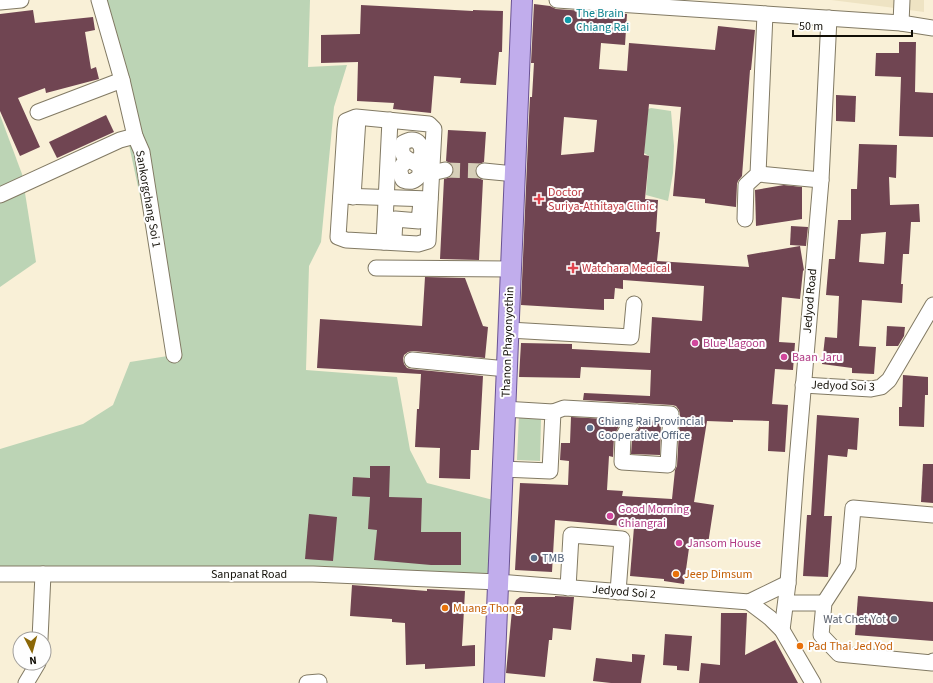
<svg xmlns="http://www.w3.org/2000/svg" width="933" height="683" viewBox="0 0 933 683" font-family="'Source Sans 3',sans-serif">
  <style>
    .built { fill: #eee3c3 }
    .green { fill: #bcd4b5 }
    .building { fill: #704552; fill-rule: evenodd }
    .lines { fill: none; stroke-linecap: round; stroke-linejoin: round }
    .minor-tunnel { stroke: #d6ceb8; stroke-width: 15; stroke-dasharray: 15 8; stroke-linecap: butt }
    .minor-casing { stroke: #827a64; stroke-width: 17 }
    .major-casing { stroke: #695293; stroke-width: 22 }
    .minor { stroke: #fff; stroke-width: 15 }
    .major { stroke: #c1adec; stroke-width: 20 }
    .culture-dot { fill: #0f9aa8; stroke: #fefefe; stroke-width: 1.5 }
    .health-dot { fill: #e0444e; stroke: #fefefe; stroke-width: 1.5 }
    .hotel-dot { fill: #d1479c; stroke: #fefefe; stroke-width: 1.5 }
    .service-dot { fill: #5c6f8a; stroke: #fefefe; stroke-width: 1.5 }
    .food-dot { fill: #e8710a; stroke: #fefefe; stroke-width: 1.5 }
    .worship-dot { fill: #6b7280; stroke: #fefefe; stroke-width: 1.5 }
    .labels { text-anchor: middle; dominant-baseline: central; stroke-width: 4; stroke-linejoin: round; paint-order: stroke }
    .culture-label { font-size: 12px; fill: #0d838f; stroke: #fefefe; text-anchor: start }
    .health-label { font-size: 12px; fill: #be3a42; stroke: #fefefe; text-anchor: start }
    .street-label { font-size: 12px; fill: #120f07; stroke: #fefefe }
    .hotel-label { font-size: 12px; fill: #b23c85; stroke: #fefefe; text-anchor: start }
    .service-label { font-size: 12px; fill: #4e5e75; stroke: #fefefe; text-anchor: start }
    .food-label { font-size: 12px; fill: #c56008; stroke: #fefefe; text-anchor: start }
    .worship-label { font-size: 12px; fill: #5b616d; stroke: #fefefe; text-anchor: end }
  </style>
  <rect width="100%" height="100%" fill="#f9f0d7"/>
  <!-- built -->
  <polygon class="built" points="831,0 924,0 924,12 887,7"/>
  <!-- green -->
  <g class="green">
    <polygon points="98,0 310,0 308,67 347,65 334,107 321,242 309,266 306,370 397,377 410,450 427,483 501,502 498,582 0,575 0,449 83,424 113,405 130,362 174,355"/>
    <polygon points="651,108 671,111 674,146 673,173 668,201 646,195 649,156 644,153 648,109"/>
    <polygon points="0,115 22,174 36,262 0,287"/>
    <polygon points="519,414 538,415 541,420 540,461 517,460"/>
  </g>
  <!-- building -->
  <g class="building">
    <path d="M534 4 550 6 556 9 627 14 625 45 601 43 599 69 627 71 629 43 715 50 718 26 755 30 751 70H750L742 176 738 181 737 184 736 207 705 203V199L673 196 681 107 649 104 644 155 649 156 645 199 658 200 656 232H660L657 261 749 267 747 255 800 246 804 270 803 271 800 299 782 297 779 342 795 343 793 370 775 369 772 404 788 405 785 452 768 451 769 421 733 420V422L707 421 694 502 714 505 708 544 690 541 684 584 664 581V579L630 576 634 527 555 520 552 572 515 570 520 483 568 485 569 461 560 460 561 443H570L571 417 622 420 614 436 613 457 609 456 607 490 623 491 622 496 672 499 675 470 677 466 680 415 679 410 676 406 672 405 583 400 584 393 650 396 651 370 581 367 580 378 519 377 521 343 572 344V349L650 353 652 317 702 321 704 286 623 280V289L615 288 614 299H604V310L521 305 529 117 530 97H532L534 63H531ZM564 117 597 120 594 152 561 155Z"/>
    <polygon points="361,5 473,11 473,10 503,11 502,52 499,52 496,85 460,83 461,78 434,76 431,113 393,109 394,103 357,101 358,62 321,63 321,35 360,34"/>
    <polygon points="33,10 35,23 93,17 95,30 85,32 91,69 96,67 99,79 46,93 45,88 18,98 40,147 20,156 0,111 0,14"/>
    <polygon points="899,42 916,42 915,92 933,93 933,137 899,136 901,77 875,76 876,53 899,53"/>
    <polygon points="836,95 856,96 855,122 836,121"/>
    <polygon points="106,115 114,132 57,158 49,142"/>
    <polygon points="448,130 486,132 484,162 477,165 475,171 476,174 478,178 483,180 479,260 440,259 444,179 451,177 454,172 454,168 452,164 446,161"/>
    <path d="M859 144 897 145 896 178 889 177 890 205 919 204 920 222H911L909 254H903L901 284H903L902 303 862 300 859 346 876 347 874 374 852 373V368L822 364 825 337 837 338 839 296 826 295 829 259H835L838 220H851V189H857ZM886 232 884 264 859 262 861 234Z"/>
    <polygon points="784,185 802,187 802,219 756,226 755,190"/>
    <polygon points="791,226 808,227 806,246 790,245"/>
    <polygon points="425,277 465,278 483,326 488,327 485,358 413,351 408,352 404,355 403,359 404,364 407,368 411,369 483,376 479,450 471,450 470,479 439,478 440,448 415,447 417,409 419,409 421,374 317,368 320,319 422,326"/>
    <polygon points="887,326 905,327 904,336 898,346 886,346"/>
    <polygon points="903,375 928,377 928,395 925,395 924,427 899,426 899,407 902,407"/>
    <polygon points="817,415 859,418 857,450 848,449 847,457 828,455 824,516 832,516 828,577 803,576 807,515 811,515"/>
    <polygon points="642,421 661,422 660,455 631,454 632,440"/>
    <polygon points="923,464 933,464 933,503 921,502"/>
    <polygon points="370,466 390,466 389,497 422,498 421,532 461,532 461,565 431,565 374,560 377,530 368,529 370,497 352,496 353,477 370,478"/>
    <polygon points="309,514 337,517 333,561 305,559"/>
    <polygon points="352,585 427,591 427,589 465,591 462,646 475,645 475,666 425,669 425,664 406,665 405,623 392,622 392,619 350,616"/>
    <polygon points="555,596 574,597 571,630 553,628 552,640 549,640 545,677 506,673 512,610 516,600 520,597 555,597"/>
    <polygon points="858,596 933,602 933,641 855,635"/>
    <polygon points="721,613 747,613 745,655 775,640 798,683 699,683 701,663 720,665"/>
    <polygon points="665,634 692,636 689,671 677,670 677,666 663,665"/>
    <polygon points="632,654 645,655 641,683 611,683 593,681 596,658 632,662"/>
  </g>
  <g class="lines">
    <!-- minor-tunnel -->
    <polyline class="minor-tunnel" points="445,170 484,171"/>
    <!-- minor casing -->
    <g class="minor-casing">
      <g id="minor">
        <polyline points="99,0 122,80 135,136 142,152 174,355"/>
        <polyline points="557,0 901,23 933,28"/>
        <polyline points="0,2 21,0"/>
        <polyline points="901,23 902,0"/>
        <polyline points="38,112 122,80"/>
        <polygon points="356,117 429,124 434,129 428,241 418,244 346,240 338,237 345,129 346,121"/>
        <path d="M409 160C399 166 398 170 403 180 411 183 415 181 420 175V167C411 158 398 160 403 143 416 135 424 144 421 157L415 162"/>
        <polyline points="484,171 515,174"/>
        <polyline points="421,172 431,173 445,170"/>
        <polyline points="758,174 821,180"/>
        <polyline points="0,195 120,140 135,136"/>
        <polyline points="341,196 430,199"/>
        <polyline points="353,197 358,118"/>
        <polyline points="745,219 746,185 758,174 765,14"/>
        <polyline points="394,238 395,219 419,221 421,202"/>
        <polyline points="384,242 390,120"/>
        <polyline points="376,268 511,269"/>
        <polyline points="509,330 631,337 634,304"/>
        <polyline points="412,360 507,369"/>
        <polyline points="803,385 871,389 881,387 889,380 933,305"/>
        <polyline points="553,412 564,408 671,414 668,465 622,462 623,437 637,412"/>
        <polyline points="503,469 550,471 553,412 505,409"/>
        <polyline points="933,515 853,508 848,566 824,603 821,635 839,654 932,663 933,661"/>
        <polyline points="0,574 313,574 498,582 749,602"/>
        <polyline points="568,588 571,535 622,539 618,592"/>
        <polyline points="749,602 770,618 782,630 813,683"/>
        <polyline points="749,602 788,583"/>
        <polyline points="786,603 824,603"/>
        <polyline points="782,630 788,583 796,473 821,180 829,18"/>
        <polyline points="40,639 43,574"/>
        <polyline points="26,683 38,663"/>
        <polyline points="307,683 319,682"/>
      </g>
    </g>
    <!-- major casing -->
    <g class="major-casing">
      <polyline id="major" points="494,683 522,0"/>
    </g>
    <!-- minor -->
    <use href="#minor" class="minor"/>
    <!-- major -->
    <use href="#major" class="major"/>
  </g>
  <!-- markers -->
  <circle class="culture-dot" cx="568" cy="20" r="4"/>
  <g class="health-dot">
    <path d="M537 193h4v4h4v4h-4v4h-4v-4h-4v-4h4z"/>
    <path d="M571 262h4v4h4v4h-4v4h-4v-4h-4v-4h4z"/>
  </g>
  <g class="hotel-dot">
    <circle cx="695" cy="343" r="4"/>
    <circle cx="784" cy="357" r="4"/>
    <circle cx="610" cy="516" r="4"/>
    <circle cx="679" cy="543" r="4"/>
  </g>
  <g class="service-dot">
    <circle cx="590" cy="428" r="4"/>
    <circle cx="534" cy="558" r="4"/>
  </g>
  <g class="food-dot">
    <circle cx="676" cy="574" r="4"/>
    <circle cx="445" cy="608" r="4"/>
    <circle cx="800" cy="646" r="4"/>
  </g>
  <circle class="worship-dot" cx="894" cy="619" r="4"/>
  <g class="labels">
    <!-- culture labels -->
    <g class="culture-label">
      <text x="576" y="13">The Brain<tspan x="576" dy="14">Chiang Rai</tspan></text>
    </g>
    <!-- health labels -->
    <g class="health-label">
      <text x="548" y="192">Doctor<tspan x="548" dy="14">Suriya-Athitaya Clinic</tspan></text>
      <text x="582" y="268">Watchara Medical</text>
    </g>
    <!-- street labels -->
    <g class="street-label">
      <text transform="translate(148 199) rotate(80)">Sankorgchang Soi 1</text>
      <text transform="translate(810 301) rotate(-85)">Jedyod Road</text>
      <text transform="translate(508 342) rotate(-88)">Thanon Phayonyothin</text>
      <text transform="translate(843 386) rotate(2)">Jedyod Soi 3</text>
      <text x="249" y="574">Sanpanat Road</text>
      <text transform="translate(624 592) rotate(5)">Jedyod Soi 2</text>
    </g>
    <!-- hotel labels -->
    <g class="hotel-label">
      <text x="703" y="343">Blue Lagoon</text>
      <text x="792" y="357">Baan Jaru</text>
      <text x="618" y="509">Good Morning<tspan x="618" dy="14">Chiangrai</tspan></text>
      <text x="687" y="543">Jansom House</text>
    </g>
    <!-- service labels -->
    <g class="service-label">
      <text x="598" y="421">Chiang Rai Provincial<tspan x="598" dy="14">Cooperative Office</tspan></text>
      <text x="542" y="558">TMB</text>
    </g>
    <!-- food labels -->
    <g class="food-label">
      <text x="684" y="574">Jeep Dimsum</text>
      <text x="453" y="608">Muang Thong</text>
      <text x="808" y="646">Pad Thai Jed Yod</text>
    </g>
    <!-- worship labels -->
    <g class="worship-label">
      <text x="886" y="619">Wat Chet Yot</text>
    </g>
  </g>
  <!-- north arrow -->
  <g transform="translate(32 651) rotate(174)"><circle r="19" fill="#fefefe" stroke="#a09e9b"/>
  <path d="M0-3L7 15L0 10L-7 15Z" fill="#8b6707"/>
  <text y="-6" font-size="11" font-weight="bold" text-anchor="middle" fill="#120f07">N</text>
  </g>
  <!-- scale -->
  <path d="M793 30v6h119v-6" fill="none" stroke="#120f07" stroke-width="2"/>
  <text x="799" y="30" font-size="12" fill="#120f07" stroke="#fefefe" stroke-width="3" paint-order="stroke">50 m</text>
</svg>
